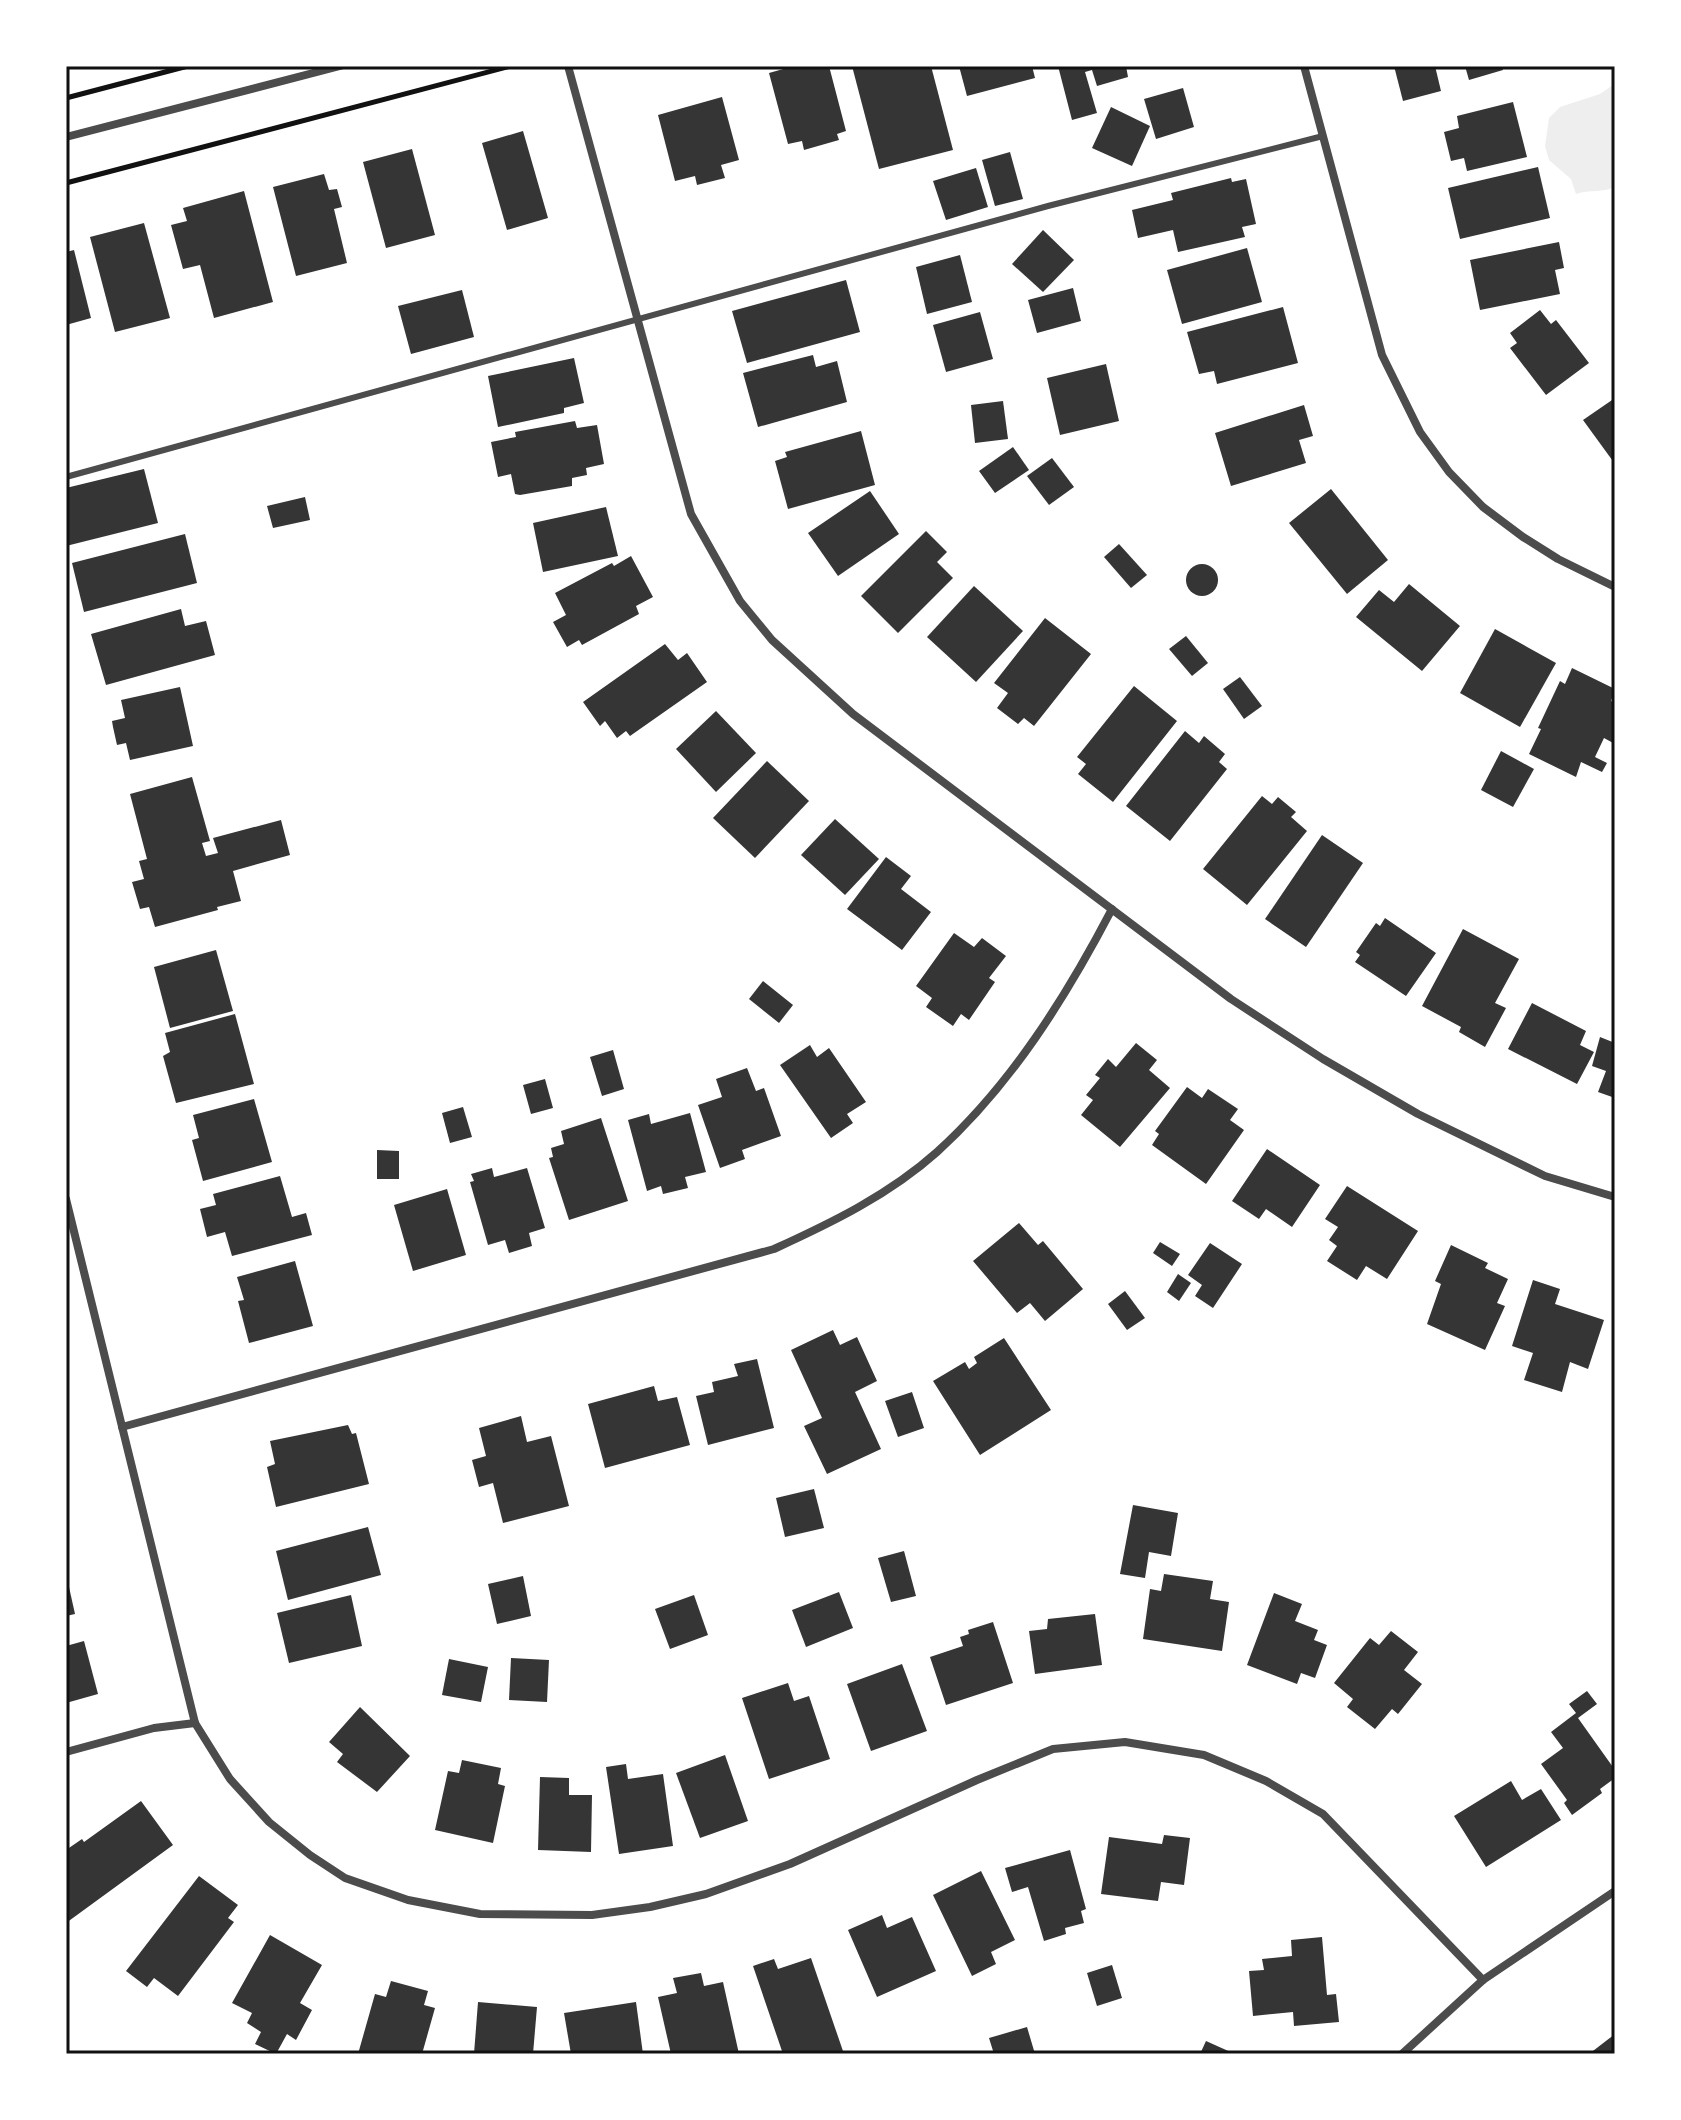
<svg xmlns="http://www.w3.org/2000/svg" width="1681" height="2120" viewBox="0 0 1681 2120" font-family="Spectral,serif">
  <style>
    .green { fill: #eee }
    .building { fill: #353535 }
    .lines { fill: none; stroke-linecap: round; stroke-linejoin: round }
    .path { stroke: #111; stroke-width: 5 }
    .service { stroke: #4c4c4c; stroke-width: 6 }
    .minor { stroke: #4c4c4c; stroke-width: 8 }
    .neatline { fill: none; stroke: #111; stroke-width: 3 }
  </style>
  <rect width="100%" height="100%" fill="#fff"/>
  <!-- green -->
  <path class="green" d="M1613 66 1615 187C1602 193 1590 189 1576 194L1571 179 1549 160 1545 146 1549 118 1560 107 1600 94 1613 85Z"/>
  <!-- building -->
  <g class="building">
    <polygon points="794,66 829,66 846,131 837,134 839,140 804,150 802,141 788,144 769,73"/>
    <polygon points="852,66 931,66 953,150 879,169"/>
    <polygon points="959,66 1032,66 1035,78 967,96"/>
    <polygon points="1058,66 1126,66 1128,77 1097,86 1092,70 1085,72 1097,113 1072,120"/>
    <polygon points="1394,66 1435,66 1441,91 1403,101"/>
    <polygon points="1465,66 1502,66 1503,70 1469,80"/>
    <polygon points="1183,88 1194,127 1156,139 1144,99"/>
    <polygon points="722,97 739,160 721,165 725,178 697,185 695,176 675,181 658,115"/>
    <polygon points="1513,102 1527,157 1467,171 1464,158 1451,161 1444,132 1459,128 1457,116"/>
    <polygon points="1111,107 1150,126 1132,166 1092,148"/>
    <polygon points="523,131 548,218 507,230 482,143"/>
    <polygon points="412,149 435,235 386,248 363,162"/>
    <polygon points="1010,152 1023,199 995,206 982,160"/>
    <polygon points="1538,167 1550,218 1460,239 1448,188"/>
    <polygon points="976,168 988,207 946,220 933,181"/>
    <polygon points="324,174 329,190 337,189 342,207 334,209 347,263 296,276 273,187"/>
    <polygon points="1231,178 1232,182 1246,179 1256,224 1242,227 1245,237 1178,252 1173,230 1138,238 1132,210 1173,200 1171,193"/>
    <polygon points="244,191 273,302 214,318 200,265 183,269 171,225 187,221 183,208"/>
    <polygon points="144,223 170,318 115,332 90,237"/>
    <polygon points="1043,230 1074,260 1043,292 1012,264"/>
    <polygon points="1559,242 1564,268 1555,270 1560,294 1480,310 1470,260"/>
    <polygon points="1247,248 1262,302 1182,324 1167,270"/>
    <polygon points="74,250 91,318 66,325 66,252"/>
    <polygon points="960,255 972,302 927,314 916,267"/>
    <polygon points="846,280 860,332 747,363 732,311"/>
    <polygon points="1073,288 1081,321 1037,333 1028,300"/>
    <polygon points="462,290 474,337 411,354 398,306"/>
    <polygon points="1283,307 1298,363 1217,384 1214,371 1199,374 1187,332"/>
    <polygon points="1540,310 1551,324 1556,320 1589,363 1546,395 1510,348 1517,343 1510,333"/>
    <polygon points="980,312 993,359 946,372 933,325"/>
    <polygon points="813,355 816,367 837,361 847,402 758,427 743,373"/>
    <polygon points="574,358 584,403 564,408 564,413 498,427 488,376"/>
    <polygon points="1106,364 1119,421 1060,435 1047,378"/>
    <polygon points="1615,398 1615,464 1583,420"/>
    <polygon points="1003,401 1008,439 975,443 971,405"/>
    <polygon points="1304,405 1313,436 1299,440 1306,463 1231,486 1215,433"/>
    <polygon points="575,421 577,428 597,425 604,464 586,468 587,475 572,478 572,486 520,495 515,494 511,474 498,477 491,442 516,437 515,432"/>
    <polygon points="861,431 875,485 788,509 775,461 787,457 785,452"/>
    <polygon points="1013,447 1029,470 995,493 979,471"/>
    <polygon points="1052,458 1074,487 1049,505 1027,476"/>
    <polygon points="144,469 158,523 66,546 66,488"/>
    <polygon points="1331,489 1388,560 1347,594 1289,523"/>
    <polygon points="870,491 899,534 838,576 808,533"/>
    <polygon points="305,497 310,520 273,528 267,506"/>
    <polygon points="606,507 618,556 543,572 533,523"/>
    <polygon points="926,531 947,552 937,562 953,578 898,633 861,596"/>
    <polygon points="185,534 197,583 84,612 72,563"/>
    <polygon points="1119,544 1147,575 1131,588 1104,557"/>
    <polygon points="631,556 653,597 636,606 639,614 582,645 579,640 567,647 553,622 566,615 555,593 612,563 614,566"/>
    <circle cx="1202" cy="580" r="16"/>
    <polygon points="1409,584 1460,626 1422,671 1356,617 1379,590 1394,602"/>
    <polygon points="974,586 1023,631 976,682 927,637"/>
    <polygon points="181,609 185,626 206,621 215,655 106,685 91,634"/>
    <polygon points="1045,618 1091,654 1034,726 1024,718 1018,724 997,708 1008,693 994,683"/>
    <polygon points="1495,629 1556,663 1520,727 1460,693"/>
    <polygon points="1186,636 1208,663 1192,676 1169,649"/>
    <polygon points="665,644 678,660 687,653 707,682 630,736 626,731 617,738 605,721 600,726 583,702"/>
    <polygon points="1572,668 1615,689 1611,701 1615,703 1615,744 1604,738 1595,757 1607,763 1602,772 1581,762 1576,777 1529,754 1541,729 1538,728 1560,681 1565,684"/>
    <polygon points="1240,677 1262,706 1244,719 1223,689"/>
    <polygon points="1134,686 1177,721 1113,802 1078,774 1086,764 1077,757"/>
    <polygon points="180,687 193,746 130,760 126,743 117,745 113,727 112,721 125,718 121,700"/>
    <polygon points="716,711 756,753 716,792 676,749"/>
    <polygon points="1185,731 1199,743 1204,736 1225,754 1219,762 1227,769 1170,841 1126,806"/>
    <polygon points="1501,751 1534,769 1513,807 1481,790"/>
    <polygon points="767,761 809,801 755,858 713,818"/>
    <polygon points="192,777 210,841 202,843 206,856 218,853 213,838 281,820 290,855 233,871 241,901 217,907 218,910 155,927 149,907 140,909 132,882 144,879 139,861 147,859 130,794"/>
    <polygon points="1262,796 1272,804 1278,797 1296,812 1291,817 1307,831 1247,905 1203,869"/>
    <polygon points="835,819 879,859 845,895 801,855"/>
    <polygon points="1322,835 1363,863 1306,947 1265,919"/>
    <polygon points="886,857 911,876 901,889 931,912 902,950 847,909"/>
    <polygon points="1385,918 1436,953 1406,996 1355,962 1360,955 1356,952 1376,923 1380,926"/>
    <polygon points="1463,929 1519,959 1495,1003 1506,1008 1485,1047 1459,1032 1461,1027 1422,1006"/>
    <polygon points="954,933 974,947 982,938 1006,956 989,978 995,982 969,1020 961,1014 953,1026 926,1007 932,998 916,986"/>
    <polygon points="216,950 233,1011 170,1028 154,967"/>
    <polygon points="763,981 793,1005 779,1023 749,999"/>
    <polygon points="1532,1003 1586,1031 1580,1045 1594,1052 1577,1084 1508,1049"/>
    <polygon points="235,1014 254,1084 176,1103 163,1056 170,1052 165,1033"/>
    <polygon points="1600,1037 1615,1043 1615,1098 1598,1092 1606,1071 1592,1066"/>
    <polygon points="1136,1043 1157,1060 1149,1070 1170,1088 1120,1147 1081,1115 1093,1100 1086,1095 1100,1078 1095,1075 1108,1059 1116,1067"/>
    <polygon points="810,1045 817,1057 829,1048 866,1102 847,1114 853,1123 831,1138 780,1065"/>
    <polygon points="613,1050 624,1089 602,1096 590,1057"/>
    <polygon points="747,1068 756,1091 764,1088 781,1136 742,1150 745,1159 720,1168 698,1105 722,1097 716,1079"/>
    <polygon points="545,1079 553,1108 531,1114 523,1085"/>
    <polygon points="1187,1087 1202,1098 1208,1089 1238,1109 1230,1120 1244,1130 1206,1184 1152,1145 1159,1134 1155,1131"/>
    <polygon points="254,1099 272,1162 203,1181 192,1140 199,1138 193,1115"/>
    <polygon points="463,1107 472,1137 450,1143 442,1113"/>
    <polygon points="690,1113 706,1172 685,1177 688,1188 663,1194 661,1186 647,1191 628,1120 649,1114 651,1124"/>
    <polygon points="601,1118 628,1201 569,1220 549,1158 553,1157 551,1148 564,1144 561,1131"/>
    <polygon points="1267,1149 1320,1185 1292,1227 1266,1209 1259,1219 1232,1201"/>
    <polygon points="377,1150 399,1151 399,1179 377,1179"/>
    <polygon points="492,1168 494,1177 527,1168 545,1228 529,1233 532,1246 509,1253 505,1240 488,1245 470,1182 474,1181 471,1174"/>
    <polygon points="280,1176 292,1217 306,1213 312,1235 232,1256 225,1232 207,1237 200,1209 216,1205 213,1194"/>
    <polygon points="1347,1186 1418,1231 1387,1279 1366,1266 1357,1280 1327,1261 1337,1246 1329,1240 1338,1227 1325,1219"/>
    <polygon points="447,1189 466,1255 413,1271 394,1205"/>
    <polygon points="1019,1223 1038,1245 1043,1241 1083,1289 1045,1321 1030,1303 1017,1313 973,1261"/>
    <polygon points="1160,1242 1180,1254 1172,1266 1153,1253"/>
    <polygon points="1210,1243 1242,1264 1213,1308 1195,1296 1202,1285 1188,1275"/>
    <polygon points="1451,1245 1488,1263 1485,1268 1508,1279 1497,1303 1505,1306 1485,1350 1427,1324 1441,1284 1435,1281"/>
    <polygon points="295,1261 313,1326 249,1343 238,1301 244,1300 237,1277"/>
    <polygon points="1178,1274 1191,1283 1179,1301 1167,1292"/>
    <polygon points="1533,1280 1560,1289 1555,1304 1604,1320 1588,1369 1570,1362 1562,1392 1524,1380 1533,1353 1512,1346"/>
    <polygon points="1125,1291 1145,1318 1127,1330 1108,1304"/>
    <polygon points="833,1330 840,1345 857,1337 877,1381 855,1392 881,1449 827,1474 804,1426 822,1418 791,1350"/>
    <polygon points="1004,1338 1051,1410 980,1455 933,1381 965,1362 969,1369 977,1363 974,1357"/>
    <polygon points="757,1359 774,1428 708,1445 696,1396 714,1392 712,1382 738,1376 734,1364"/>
    <polygon points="654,1386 658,1401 677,1397 690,1445 605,1468 588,1404"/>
    <polygon points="912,1392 924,1428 898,1437 885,1401"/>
    <polygon points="521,1416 527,1442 551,1436 569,1506 503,1523 493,1483 479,1487 472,1460 486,1456 479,1428"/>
    <polygon points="348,1425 352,1434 356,1433 369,1484 276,1507 267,1467 275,1464 270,1441"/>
    <polygon points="814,1489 824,1528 785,1537 776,1498"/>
    <polygon points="1133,1505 1178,1513 1171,1556 1149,1552 1145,1578 1120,1574"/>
    <polygon points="368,1527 381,1575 288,1600 276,1551"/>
    <polygon points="904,1551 916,1596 891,1602 878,1558"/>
    <polygon points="1164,1574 1213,1581 1210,1599 1229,1602 1222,1651 1143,1639 1150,1589 1161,1591"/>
    <polygon points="523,1576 531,1616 497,1624 488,1584"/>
    <polygon points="67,1578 75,1614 66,1616 66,1579"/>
    <polygon points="839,1592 853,1628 806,1647 792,1610"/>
    <polygon points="1274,1593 1302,1604 1295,1621 1318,1630 1314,1640 1327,1645 1315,1678 1301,1673 1297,1684 1247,1665"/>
    <polygon points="351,1595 362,1646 289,1663 277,1613"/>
    <polygon points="694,1595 708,1635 670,1649 655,1609"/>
    <polygon points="1095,1614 1102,1665 1035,1674 1029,1631 1047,1629 1048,1619"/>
    <polygon points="993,1622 1013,1683 946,1705 930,1657 963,1646 960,1637 969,1634 968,1630"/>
    <polygon points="1391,1631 1418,1652 1404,1670 1422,1684 1398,1714 1392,1709 1375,1729 1347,1707 1353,1699 1334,1683 1370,1638 1379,1645"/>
    <polygon points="84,1641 98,1694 66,1703 66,1646"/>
    <polygon points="511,1658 549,1660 547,1702 509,1700"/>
    <polygon points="449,1659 488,1667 481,1702 442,1695"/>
    <polygon points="902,1664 927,1731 871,1751 847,1684"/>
    <polygon points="788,1683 794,1701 809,1696 830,1759 769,1779 742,1698"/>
    <polygon points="1587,1691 1597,1704 1578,1718 1615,1770 1615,1778 1600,1789 1602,1793 1572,1815 1564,1803 1567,1800 1541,1764 1563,1748 1551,1732 1576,1713 1569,1704"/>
    <polygon points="360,1707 410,1756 377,1792 337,1762 343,1754 329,1742"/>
    <polygon points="725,1755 748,1821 700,1838 676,1773"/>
    <polygon points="462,1760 501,1768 498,1784 505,1786 493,1843 435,1830 448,1771 459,1773"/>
    <polygon points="626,1764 628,1779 663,1774 673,1846 619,1854 606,1767"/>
    <polygon points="540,1777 569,1778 569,1795 592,1795 591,1852 538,1850"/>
    <polygon points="1511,1781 1522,1800 1541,1789 1561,1820 1486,1867 1454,1816"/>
    <polygon points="141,1801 173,1845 66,1923 66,1850 82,1839 84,1842"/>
    <polygon points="1164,1835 1190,1838 1184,1885 1161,1882 1158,1901 1101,1894 1109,1837 1162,1844"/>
    <polygon points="1070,1850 1086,1909 1081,1911 1084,1923 1065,1928 1066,1934 1044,1941 1028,1887 1012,1892 1005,1868"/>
    <polygon points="981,1871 1015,1940 991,1952 996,1964 972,1976 933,1895"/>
    <polygon points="199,1876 238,1905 228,1918 234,1922 178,1996 154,1978 147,1987 126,1971"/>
    <polygon points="882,1915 887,1928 912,1917 936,1971 877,1997 848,1930"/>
    <polygon points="270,1935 322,1965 300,2003 312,2010 296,2040 287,2034 276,2054 255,2044 261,2032 247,2023 252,2013 232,2003"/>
    <polygon points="1322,1937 1327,1995 1336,1994 1339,2022 1294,2026 1293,2012 1253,2016 1249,1971 1264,1970 1262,1959 1292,1956 1291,1940"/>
    <polygon points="811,1958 844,2054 783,2054 753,1966 774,1959 778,1969"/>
    <polygon points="1112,1965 1122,1998 1097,2006 1087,1973"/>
    <polygon points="701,1973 704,1986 723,1982 739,2054 671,2054 658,1997 677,1993 673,1978"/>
    <polygon points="391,1981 428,1991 424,2005 435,2008 422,2054 358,2054 375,1994 386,1997"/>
    <polygon points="478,2002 537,2007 533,2054 474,2054"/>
    <polygon points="636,2002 643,2054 571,2054 564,2013"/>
    <polygon points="1027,2027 1035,2054 994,2054 989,2038"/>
    <polygon points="1615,2034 1615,2054 1589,2054"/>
    <polygon points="1206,2041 1235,2054 1200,2054"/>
  </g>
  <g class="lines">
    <!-- path -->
    <g class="path">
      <polyline points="66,98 188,66"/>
      <polyline points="66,183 511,66"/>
    </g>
    <!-- service -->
    <polyline class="service" points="66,477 1048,206 1323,136"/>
    <!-- minor -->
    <g class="minor">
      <polyline points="568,66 691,514 740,601 772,640 853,714 1231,999 1323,1059 1418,1114 1545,1176 1615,1197"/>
      <polyline points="1304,66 1382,355 1420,432 1449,472 1483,507 1523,537 1558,559 1615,587"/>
      <polyline points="66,137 340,66"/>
      <polyline points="66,1199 195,1723 230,1779 269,1822 310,1855 345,1878 408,1900 480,1914 592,1915 650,1907 706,1894 790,1864 977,1780 1053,1749 1125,1742 1204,1755 1266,1781 1323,1814 1483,1980"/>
      <path d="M122 1427 774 1249C831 1223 889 1195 937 1152 1011 1085 1066 997 1112 909"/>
      <polyline points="66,1752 154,1728 195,1723"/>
      <polyline points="1402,2054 1483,1980 1615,1891"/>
    </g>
  </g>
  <!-- border -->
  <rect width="1681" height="2120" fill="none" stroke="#ffffff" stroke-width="136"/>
  <rect x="68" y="68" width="1545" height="1984" class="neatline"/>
</svg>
